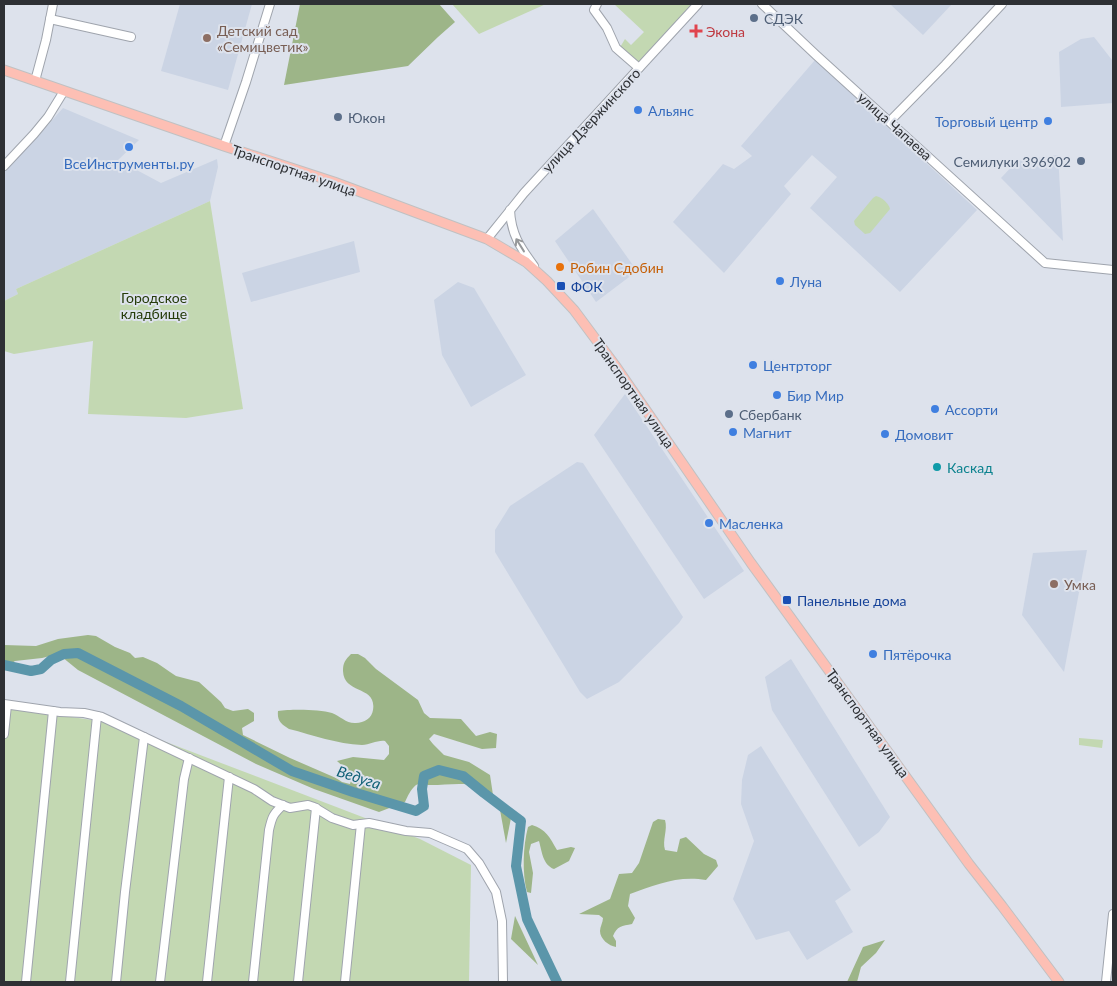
<svg xmlns="http://www.w3.org/2000/svg" width="1117" height="986" font-family="Lato,sans-serif">
	<style>
		.built { fill: #cbd4e4 }
		.green { fill: #c3d8b2 }
		.forest { fill: #9db588 }
		.lines { fill: none; stroke-linecap: round; stroke-linejoin: round }
		.river { stroke: #5b96aa; stroke-width: 10 }
		.minor-casing { stroke: #9fa4ad; stroke-width: 10 }
		.major-casing { stroke: #c0c1c2; stroke-width: 11 }
		.minor { stroke: #fff; stroke-width: 8 }
		.major { stroke: #fdbfb4; stroke-width: 9 }
		.oneway { stroke: #96989a }
		.service-dot { fill: #5c6f8a; stroke: #dde2ec; stroke-width: 2 }
		.health-dot { fill: #e0444e; stroke: #dde2ec; stroke-width: 2 }
		.education-dot { fill: #8d6e63; stroke: #dde2ec; stroke-width: 2 }
		.shop-dot { fill: #3f7fe0; stroke: #dde2ec; stroke-width: 2 }
		.food-dot { fill: #e8710a; stroke: #dde2ec; stroke-width: 2 }
		.transit-dot { fill: #1a4fb4; stroke: #dde2ec; stroke-width: 2 }
		.culture-dot { fill: #0f9aa8; stroke: #dde2ec; stroke-width: 2 }
		.labels { text-anchor: middle; dominant-baseline: central; stroke-width: 4; stroke-linejoin: round; paint-order: stroke }
		.service-label { font-size: 14px; fill: #4e5e75; stroke: #dde2ec; text-anchor: start }
		.education-label { font-size: 14px; fill: #785e54; stroke: #dde2ec; text-anchor: start }
		.health-label { font-size: 14px; fill: #be3a42; stroke: #dde2ec; text-anchor: start }
		.shop-label { font-size: 14px; fill: #366cbe; stroke: #dde2ec; text-anchor: start }
		.street-label { font-size: 14px; fill: #2e3034; stroke: #dde2ec }
		.food-label { font-size: 14px; fill: #c56008; stroke: #dde2ec; text-anchor: start }
		.transit-label { font-size: 14px; fill: #164399; stroke: #dde2ec; text-anchor: start }
		.park-label { font-size: 14px; fill: #263c0a; stroke: #dde2ec }
		.culture-label { font-size: 14px; fill: #0d838f; stroke: #dde2ec; text-anchor: start }
		.water-label { font-size: 15px; font-style: italic; fill: #0d5e74; stroke: #dde2ec }
	</style>
	<rect width="100%" height="100%" fill="#dde2ec"/>
	<g class="built">
		<path d="M180,4H252L228,90L161,71Z"/>
		<path d="M890,4H952L923,35Z"/>
		<path d="M1094,37L1112,60L1113,103L1061,107L1059,52L1081,39Z"/>
		<path d="M815,60L977,210L900,292L810,208L837,177L812,155L784,186L791,194L724,273L673,222L723,164L734,169L752,156L741,146Z"/>
		<path d="M63,108L139,140L118,160L161,183L217,159L218,167L210,201L16,289L18,294L4,301V171L33,142Z"/>
		<path d="M1058,155L1063,241L1001,178L1017,161Z"/>
		<path d="M593,209L637,271L596,302L555,241Z"/>
		<path d="M354,241L360,272L251,302L242,273Z"/>
		<path d="M458,282L474,288L526,375L471,407L442,355L434,300Z"/>
		<path d="M625,394L744,571L704,599L594,435Z"/>
		<path d="M577,462L583,463L683,617L679,623L619,682L587,699L580,692L495,552V530L510,506Z"/>
		<path d="M1087,550L1064,672L1022,615L1033,553Z"/>
		<path d="M791,659L890,817L879,832L859,847L772,710L765,677Z"/>
		<path d="M761,746L851,890L835,901L853,932L807,960L789,931L756,940L733,899L754,841L741,804L742,780L748,755Z"/>
	</g>
	<g class="green">
		<path d="M452,4H546L479,34Z"/>
		<path d="M614,4H694L640,62H635L619,49L625,39L631,45L644,32Z"/>
		<path d="M876,196C882,197 889,204 890,209L870,233L865,234L855,225L854,221L873,198Z"/>
		<path d="M210,201L243,409L186,418L88,414L93,341L14,354L4,351V301L18,294L16,289Z"/>
		<path d="M4,707L119,724L420,839L471,865L469,982H4Z"/>
		<path d="M1079,738L1103,740L1102,748L1079,745Z"/>
	</g>
	<g class="forest">
		<path d="M300,4H439L455,22L438,37L408,66L284,85Z"/>
		<path d="M88,635L96,636L115,647L130,653L135,658L143,657L157,663L170,672L176,676L199,682L221,702L225,708L233,711L248,709L254,713V721L242,728L243,735L290,758L336,778L342,782L350,784L352,777L348,771L337,761L353,757L384,760L389,754V746L385,741C377,740 370,745 362,745C337,744 313,735 289,729C281,724 277,721 278,711C290,709 319,709 332,713C340,716 347,724 356,723C364,723 372,718 373,710C377,685 344,695 343,671C343,663 345,660 351,654H358L365,658L376,669L418,700L424,713L430,718L461,719L476,736L490,732L497,734L496,748L482,749L434,734L429,739L433,744L444,755L469,762L490,775L493,795C476,779 452,785 431,785C426,785 421,782 416,785C410,790 408,796 405,802L379,812L314,789L256,764L78,670L62,657L54,655L42,658L15,661L4,668V645L36,646L58,639Z"/>
		<path d="M500,810L511,818L506,843Z"/>
		<path d="M658,819L665,820C668,830 662,840 665,850L677,852L680,839L686,837L704,854L716,860L718,866L706,880C678,875 655,885 630,894L628,906L635,918L632,924C622,926 617,926 613,936L616,941V947C609,946 600,939 600,931C600,927 603,922 603,918L599,915L579,914L610,899L619,874L632,873L639,863L653,822Z"/>
		<path d="M532,825C546,829 550,838 557,850L571,847L575,848L569,861L554,869C543,865 542,852 539,841L531,844L529,852L533,873L531,893L527,892C522,873 523,846 528,827Z"/>
		<path d="M515,916L538,965L511,939Z"/>
		<path d="M885,940L876,953L861,967L857,982H847L863,947Z"/>
	</g>
	<g class="lines">
		<path class="river" d="M4,665L31,671L41,669L51,660L64,654L78,653L181,706L292,771L353,792L416,811L424,806L422,789L424,776L439,770L463,776L484,793L521,821L516,866L527,919L557,982"/>
		<defs>
			<g id="minor">
				<path d="M597,4L594,10L607,28L616,48L639,68"/>
				<path d="M762,4L816,55L1045,263L1113,270"/>
				<path d="M50,19L131,37"/>
				<path d="M35,81L46,40L53,4"/>
				<path d="M890,121L945,65L1002,4"/>
				<path d="M224,146L246,82L270,4"/>
				<path d="M4,166L34,134L48,117L64,91"/>
				<path d="M510,210C511,234 520,247 534,266"/>
				<path d="M487,239L524,193L698,4"/>
				<path d="M4,704L60,712L84,713L102,717L254,789L272,801L290,808L308,805L314,807L332,818L353,825L369,823L406,831L430,833L467,849L479,863L496,892L502,921L503,982"/>
				<path d="M4,734L7,705"/>
				<path d="M26,982L53,711"/>
				<path d="M70,982L97,716"/>
				<path d="M116,982L125,892L144,737"/>
				<path d="M160,982L184,779L189,758"/>
				<path d="M207,982L229,777"/>
				<path d="M253,982L269,830C272,817 273,814 283,805"/>
				<path d="M298,982L316,808"/>
				<path d="M345,982L361,824"/>
				<path d="M1106,982L1113,914"/>
			</g>
			<path id="major" d="M4,70L224,146L334,182L487,239L526,262L547,281L574,310L617,368L751,563L969,864L1002,906L1059,982"/>
		</defs>
		<use href="#minor" class="minor-casing"/>
		<use href="#major" class="major-casing"/>
		<use href="#minor" class="minor"/>
		<use href="#major" class="major"/>
	</g>
	<defs><path id="oneway-shaft" d="M-6 0H5M1.5-3L5.5 0L1.5 3" fill="none" stroke-width="1.6" stroke-linecap="round" stroke-linejoin="round" transform="scale(1.25)"/></defs>
	<use class="oneway" href="#oneway-shaft" transform="translate(520 245) rotate(-122)"/>
	<g class="service-dot">
		<circle cx="754" cy="18" r="5"/>
		<circle cx="338" cy="117" r="5"/>
		<circle cx="1081" cy="161" r="5"/>
		<circle cx="729" cy="414" r="5"/>
	</g>
	<path class="health-dot" d="M693.5 23.5h5v5h5v5h-5v5h-5v-5h-5v-5h5z"/>
	<g class="education-dot">
		<circle cx="207" cy="38" r="5"/>
		<circle cx="1054" cy="584" r="5"/>
	</g>
	<g class="shop-dot">
		<circle cx="638" cy="110" r="5"/>
		<circle cx="1048" cy="121" r="5"/>
		<circle cx="129" cy="147" r="5"/>
		<circle cx="780" cy="281" r="5"/>
		<circle cx="753" cy="365" r="5"/>
		<circle cx="777" cy="395" r="5"/>
		<circle cx="935" cy="409" r="5"/>
		<circle cx="733" cy="432" r="5"/>
		<circle cx="885" cy="434" r="5"/>
		<circle cx="709" cy="523" r="5"/>
		<circle cx="873" cy="654" r="5"/>
	</g>
	<circle class="food-dot" cx="560" cy="267" r="5"/>
	<g class="transit-dot">
		<rect x="556" y="281" width="10" height="10" rx="2.5"/>
		<rect x="782" y="595" width="10" height="10" rx="2.5"/>
	</g>
	<circle class="culture-dot" cx="937" cy="467" r="5"/>
	<g class="labels">
		<g class="service-label">
			<text x="764" y="18">СДЭК</text>
			<text x="348" y="117">Юкон</text>
			<text x="1071" y="161" text-anchor="end">Семилуки 396902</text>
			<text x="739" y="414">Сбербанк</text>
		</g>
		<g class="education-label">
			<text x="217" y="30">Детский сад<tspan x="217" dy="16">«Семицветик»</tspan></text>
			<text x="1064" y="584">Умка</text>
		</g>
		<g class="health-label">
			<text x="706" y="31">Экона</text>
		</g>
		<g class="shop-label">
			<text x="648" y="110">Альянс</text>
			<text x="1038" y="121" text-anchor="end">Торговый центр</text>
			<text x="129" y="163" text-anchor="middle">ВсеИнструменты.ру</text>
			<text x="790" y="281">Луна</text>
			<text x="763" y="365">Центрторг</text>
			<text x="787" y="395">Бир Мир</text>
			<text x="945" y="409">Ассорти</text>
			<text x="743" y="432">Магнит</text>
			<text x="895" y="434">Домовит</text>
			<text x="719" y="523">Масленка</text>
			<text x="883" y="654">Пятёрочка</text>
		</g>
		<g class="street-label">
			<text transform="translate(591 120) rotate(-47)">улица Дзержинского</text>
			<text transform="translate(895 126) rotate(42)">улица Чапаева</text>
			<text transform="translate(294 170) rotate(19)">Транспортная улица</text>
			<text transform="translate(634 393) rotate(55)">Транспортная улица</text>
			<text transform="translate(868 723) rotate(54)">Транспортная улица</text>
		</g>
		<g class="food-label">
			<text x="570" y="267">Робин Сдобин</text>
		</g>
		<g class="transit-label">
			<text x="571" y="286">ФОК</text>
			<text x="797" y="600">Панельные дома</text>
		</g>
		<g class="park-label">
			<text x="154" y="297">Городское<tspan x="154" dy="16">кладбище</tspan></text>
		</g>
		<g class="culture-label">
			<text x="947" y="467">Каскад</text>
		</g>
		<g class="water-label">
			<text transform="translate(359 777) rotate(18)">Ведуга</text>
		</g>
	</g>
	<rect width="1117" height="986" fill="none" stroke="#2e3034" stroke-width="10"/>
</svg>
